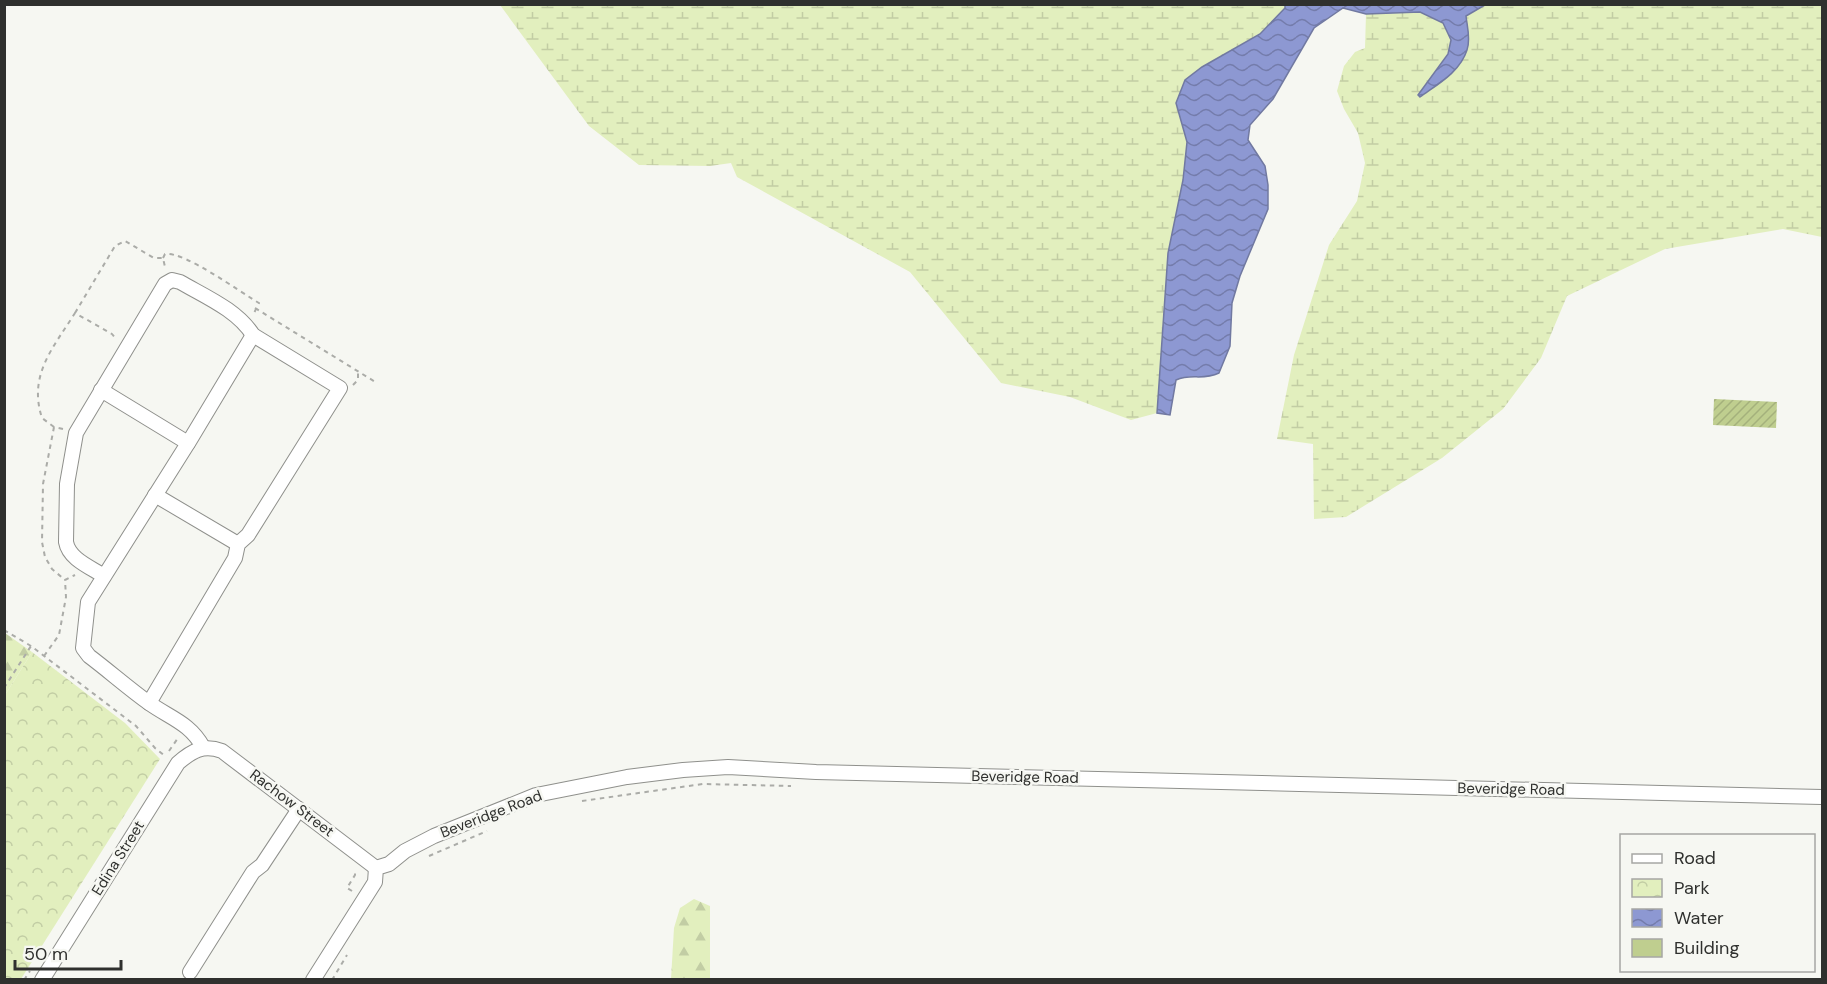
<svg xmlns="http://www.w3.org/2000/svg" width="1827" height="984" font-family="'DM Sans',sans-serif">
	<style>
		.forest { fill: url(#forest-firs) }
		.wetland { fill: url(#wetland-marsh) }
		.park { fill: url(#park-crowns) }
		.water { fill: url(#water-waves); stroke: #7179a1; stroke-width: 1.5 }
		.building { fill: url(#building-hatch) }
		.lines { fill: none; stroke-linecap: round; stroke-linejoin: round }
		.street-casing { stroke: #8f908c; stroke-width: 16 }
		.path { stroke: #abaca8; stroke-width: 2; stroke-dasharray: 4.5 4.5; stroke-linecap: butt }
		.street { stroke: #fff; stroke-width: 14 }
		.labels { text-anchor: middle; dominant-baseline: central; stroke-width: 5; stroke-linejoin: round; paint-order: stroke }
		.street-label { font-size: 15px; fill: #2f302e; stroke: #f6f7f2 }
	</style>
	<defs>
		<pattern id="forest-firs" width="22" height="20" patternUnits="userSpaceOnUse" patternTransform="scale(1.5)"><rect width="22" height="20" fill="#e2efbe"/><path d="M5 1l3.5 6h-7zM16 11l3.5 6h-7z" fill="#c2cda4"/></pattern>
		<pattern id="wetland-marsh" width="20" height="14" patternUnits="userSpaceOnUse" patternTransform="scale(1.5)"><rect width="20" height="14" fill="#e2efbe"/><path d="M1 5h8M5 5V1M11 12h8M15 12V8" fill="none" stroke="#c2cda4"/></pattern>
		<pattern id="park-crowns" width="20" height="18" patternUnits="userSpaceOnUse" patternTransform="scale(1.5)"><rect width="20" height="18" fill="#e2efbe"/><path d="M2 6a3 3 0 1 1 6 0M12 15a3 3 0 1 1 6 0" fill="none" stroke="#c2cda4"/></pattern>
		<pattern id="water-waves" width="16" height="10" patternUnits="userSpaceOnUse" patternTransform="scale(1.5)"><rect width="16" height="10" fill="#8d98d2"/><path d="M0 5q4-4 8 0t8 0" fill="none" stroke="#747cab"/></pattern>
		<pattern id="building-hatch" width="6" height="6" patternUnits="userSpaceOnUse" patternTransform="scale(1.5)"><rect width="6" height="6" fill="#bfce8f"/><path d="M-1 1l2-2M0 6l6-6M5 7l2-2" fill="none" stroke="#a4b17c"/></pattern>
	</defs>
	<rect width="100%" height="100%" fill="#f6f7f2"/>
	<g class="forest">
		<path d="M5,633L32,652L5,695Z"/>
		<path d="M694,899L710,906V979H671L674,928L680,908Z"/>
	</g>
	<g class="wetland">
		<path d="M500,5H1285V8L1260,34L1202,67L1185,80L1184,127L1187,142L1183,180L1168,253L1157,413L1131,420L1070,397L1001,383L910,272L737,177L731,163L710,166L639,165L589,126Z"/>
		<path d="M1485,5H1822V237L1783,229L1665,249L1567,296L1541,358L1503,409L1442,458L1346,517L1314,519L1313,444L1277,439L1294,355L1329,245L1357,201L1365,163L1358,133L1344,109L1337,91L1344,66L1355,52L1365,48L1366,14L1420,12L1443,23L1451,40L1448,53L1418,95L1469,38L1466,16Z"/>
	</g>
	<path class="park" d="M32,652L125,723L160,759L21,979H5V695Z"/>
	<path class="water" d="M1285,5H1485L1466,16C1467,26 1471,39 1467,50C1460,72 1438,84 1420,97L1418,95L1448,54L1451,40L1443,23L1420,12L1366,14L1343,8L1314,28L1273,99L1250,125L1248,140L1265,166L1268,185V209L1240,276L1232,303L1230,346L1219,373C1202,381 1192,373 1176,380L1170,415L1157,413L1168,253L1183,180L1187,142L1176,103L1185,80L1202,67L1260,34L1285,8Z"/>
	<path class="building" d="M1714,399L1777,402L1776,428L1713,425Z"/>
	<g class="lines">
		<defs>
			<g id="street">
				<path d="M101,390L188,443"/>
				<path d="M155,495L238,544"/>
				<path d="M104,576C90,567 69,559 66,542L67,484L76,433L165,284L172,280L180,282C206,297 237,310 253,335L340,388L248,535L238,544L235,558L149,703"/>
				<path d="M203,747C190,723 170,718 149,703C128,688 109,671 89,656L83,648L88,602L190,440L253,335"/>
				<path d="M190,972L253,872L262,865L299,809"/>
				<path d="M42,980L178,763C192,751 203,744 222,751L376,868"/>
				<path d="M313,980L375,882L376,868L389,864L405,851L434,836L536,795L627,777L683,770L728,767L816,772L1822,797"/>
			</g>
		</defs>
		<use href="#street" class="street-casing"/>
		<g class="path">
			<path d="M163,258L165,254C184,251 240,292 259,303L254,313"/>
			<path d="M255,308L377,383"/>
			<path d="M75,313L115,246L125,241L154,258H163L165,267"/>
			<path d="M353,385L358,380V372"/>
			<path d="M54,427L42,418C28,375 53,348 75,313L112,334L116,339"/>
			<path d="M63,429L54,427L43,484L42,542L45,557L52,569L65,580"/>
			<path d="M4,630L31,646L136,726L155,748L165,756"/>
			<path d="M44,656L59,635L66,597L65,580L75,575"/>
			<path d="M4,688L31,646"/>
			<path d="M169,751L178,738"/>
			<path d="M582,801L703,784L791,786"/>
			<path d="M429,856L487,831"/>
			<path d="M352,891L347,888L355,875V871"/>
			<path d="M24,980L30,971"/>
			<path d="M332,980L347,955"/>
		</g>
		<use href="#street" class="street"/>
	</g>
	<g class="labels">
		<g class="street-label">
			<text transform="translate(1025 777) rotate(1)">Beveridge Road</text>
			<text transform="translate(1511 789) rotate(1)">Beveridge Road</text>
			<text transform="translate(292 803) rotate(37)">Rachow Street</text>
			<text transform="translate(491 814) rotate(-21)">Beveridge Road</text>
			<text transform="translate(118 858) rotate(-58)">Edina Street</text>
		</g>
	</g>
	<rect width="1827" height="984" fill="none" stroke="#2f302e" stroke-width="12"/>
	<rect x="1620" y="834" width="195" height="138" fill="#f6f7f2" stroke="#a6a7a4" stroke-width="1.5"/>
	<rect x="1632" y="854" width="30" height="9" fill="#ffffff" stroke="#a6a7a4" stroke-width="1.5"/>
	<text x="1674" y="864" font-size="18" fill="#2f302e">Road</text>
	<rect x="1632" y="879" width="30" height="18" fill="url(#park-crowns)" stroke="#a6a7a4" stroke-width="1.5"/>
	<text x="1674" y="894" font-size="18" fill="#2f302e">Park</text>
	<rect x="1632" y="909" width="30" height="18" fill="url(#water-waves)" stroke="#a6a7a4" stroke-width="1.5"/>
	<text x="1674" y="924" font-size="18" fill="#2f302e">Water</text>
	<rect x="1632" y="939" width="30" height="18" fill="#bfce8f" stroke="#a6a7a4" stroke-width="1.5"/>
	<text x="1674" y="954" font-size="18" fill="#2f302e">Building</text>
	<path d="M15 960v9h106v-9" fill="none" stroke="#2f302e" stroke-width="3"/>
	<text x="24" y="960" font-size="18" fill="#2f302e" stroke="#f6f7f2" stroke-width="4.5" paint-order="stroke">50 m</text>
</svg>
